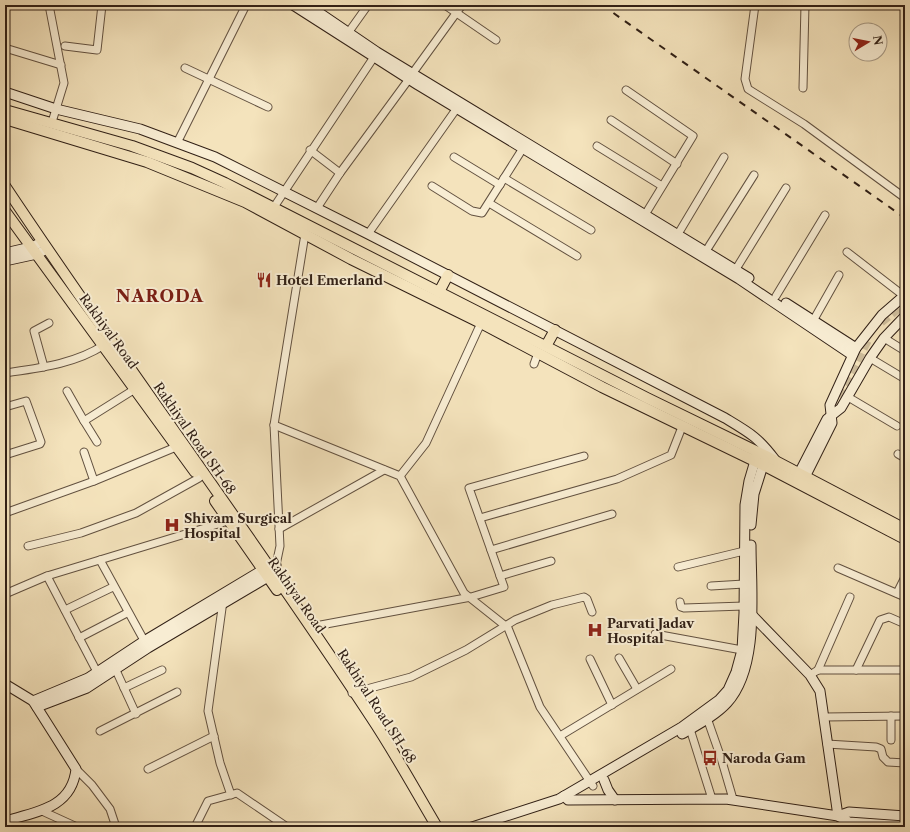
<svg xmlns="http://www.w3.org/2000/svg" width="910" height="832" font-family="'Libre Caslon Text',serif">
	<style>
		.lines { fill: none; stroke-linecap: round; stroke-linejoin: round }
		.secondary-tunnel { stroke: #cdbc9b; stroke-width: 9; stroke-dasharray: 9 4.5; stroke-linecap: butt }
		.street-casing { stroke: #625140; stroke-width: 9 }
		.secondary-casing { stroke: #312016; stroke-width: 11 }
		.primary-casing { stroke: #312016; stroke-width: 12 }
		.street { stroke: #f8edd3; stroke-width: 7 }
		.secondary { stroke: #f8edd3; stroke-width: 9 }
		.primary { stroke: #f4e3bc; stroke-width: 10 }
		.rail { stroke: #312016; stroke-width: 2; stroke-dasharray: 7 7; stroke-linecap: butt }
		.labels { text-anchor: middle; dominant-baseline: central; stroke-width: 4; stroke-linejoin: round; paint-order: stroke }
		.poi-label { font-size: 13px; font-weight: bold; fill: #312016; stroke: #f8edd3; text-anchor: start }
		.street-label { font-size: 13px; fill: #312016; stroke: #f8edd3 }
		.district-label { font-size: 17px; font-weight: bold; letter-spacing: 1px; fill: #7a1f14; stroke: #f8edd3 }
	</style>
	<rect width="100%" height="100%" fill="#f4e3bc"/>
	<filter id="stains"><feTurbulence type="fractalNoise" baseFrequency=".005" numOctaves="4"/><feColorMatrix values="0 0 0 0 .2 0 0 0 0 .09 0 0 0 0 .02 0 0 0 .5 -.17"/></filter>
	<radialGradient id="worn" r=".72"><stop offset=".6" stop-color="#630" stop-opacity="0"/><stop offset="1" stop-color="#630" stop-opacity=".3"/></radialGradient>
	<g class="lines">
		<g class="secondary-tunnel">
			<path d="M881,322L905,303"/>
			<path d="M839,397L869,337"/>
		</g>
		<defs>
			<g id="street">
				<path d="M49,5L64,83L52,122"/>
				<path d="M445,5L496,40"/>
				<path d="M755,5L745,79L748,89L804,124L905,198"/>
				<path d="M348,33L368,5"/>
				<path d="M65,46L97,50L102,5"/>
				<path d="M5,48L61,65"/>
				<path d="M185,68L268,107"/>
				<path d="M412,74L462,5"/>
				<path d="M803,88L805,5"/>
				<path d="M626,90L693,136L643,218"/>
				<path d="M611,120L677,164"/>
				<path d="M177,143L246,5"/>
				<path d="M597,146L662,186"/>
				<path d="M310,150L340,173L409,79"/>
				<path d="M454,157L500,185"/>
				<path d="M504,178L591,230"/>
				<path d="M432,186L472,211L482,213L525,145"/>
				<path d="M489,203L577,256"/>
				<path d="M274,207L376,54"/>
				<path d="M317,208L340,173"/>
				<path d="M368,234L457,108"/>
				<path d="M678,234L724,157"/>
				<path d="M706,251L754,175"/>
				<path d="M847,252L904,296"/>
				<path d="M736,269L786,188"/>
				<path d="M776,296L825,215"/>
				<path d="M813,321L839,275"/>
				<path d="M884,338L905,351"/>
				<path d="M870,358L905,379"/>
				<path d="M534,364L538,353"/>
				<path d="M44,367L34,331L49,323"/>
				<path d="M5,373C39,368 75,364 104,345"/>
				<path d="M67,391L84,421"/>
				<path d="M848,397L897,426"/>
				<path d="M5,407L26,401L41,442L40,444L5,455"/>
				<path d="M274,425L400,476L464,593L508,628L540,707L593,786"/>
				<path d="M97,442L84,421L135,389"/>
				<path d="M84,452L94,481"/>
				<path d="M898,454L905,458"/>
				<path d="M400,476L426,443L481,323"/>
				<path d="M5,513L94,481L176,447"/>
				<path d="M480,518L617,479L671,455L682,427"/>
				<path d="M279,529L384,470"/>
				<path d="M28,546L81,533L136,513L199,478"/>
				<path d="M491,550L612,514"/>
				<path d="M100,560L146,644"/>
				<path d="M276,565L280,546L274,425L305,234"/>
				<path d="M678,567L744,551"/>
				<path d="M838,568L905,597"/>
				<path d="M47,576L97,672"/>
				<path d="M500,576L551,561"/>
				<path d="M711,586L744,584"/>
				<path d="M897,593L905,577"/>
				<path d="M5,594L47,576L228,521"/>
				<path d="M223,601L208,711L220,763L231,795"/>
				<path d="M680,602L681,607L684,608L744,606"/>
				<path d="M65,610L113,587"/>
				<path d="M310,627L471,597L504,587L469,488L584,456"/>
				<path d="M655,634L742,650"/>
				<path d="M79,638L127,613"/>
				<path d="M619,658L637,689"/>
				<path d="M590,659L612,705"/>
				<path d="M114,666L136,714"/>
				<path d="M818,670L850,597"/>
				<path d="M856,670L880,620L889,617L905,624"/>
				<path d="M810,675L818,670H905"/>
				<path d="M124,688L162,670"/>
				<path d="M352,693L411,677L466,650L515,620L552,605L584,597L587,599L592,612"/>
				<path d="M825,717L905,716"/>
				<path d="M707,718L721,758L733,799"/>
				<path d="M690,729L712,799"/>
				<path d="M100,731L177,692"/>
				<path d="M560,736L671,669"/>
				<path d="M891,740V716"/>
				<path d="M827,744L876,747L881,749L883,757L888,762L905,763"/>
				<path d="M76,769L92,785L110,809L116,827"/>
				<path d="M148,769L214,736"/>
				<path d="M42,811L77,827"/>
				<path d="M195,827L208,801L237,793L287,827"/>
			</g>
			<g id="secondary">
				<path d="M293,5L418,85L739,279L852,355"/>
				<path d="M308,5L377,52L749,278"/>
				<path d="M5,92L56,109L140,129L215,157L368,234L725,418C750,433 758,437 776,461"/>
				<path d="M5,253L31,247L42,242"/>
				<path d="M5,261L37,254L47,249"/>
				<path d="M786,303L856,348"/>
				<path d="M796,479L827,419L841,408L870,358L884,338L905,316"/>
				<path d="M802,483L832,423L830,405L856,348L882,315L905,295"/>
				<path d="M751,525L754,494L765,459"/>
				<path d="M747,614H751L810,675L820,691L838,816"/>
				<path d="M5,684L33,701L76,769C72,808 36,812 5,821"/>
				<path d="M33,701L88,678L144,641L269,566L276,565L273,573L268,577L148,648L87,688L37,707"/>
				<path d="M682,734C697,725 715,716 727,703C760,667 751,591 751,545"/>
				<path d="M604,780L608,790L615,800"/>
				<path d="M564,796L568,800L726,799L838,816L849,822L905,826"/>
				<path d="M838,816L849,812L905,816"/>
				<path d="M472,827L559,799L682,727L719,700L728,690L736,672L742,650L744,613L745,505L749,481L757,454"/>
			</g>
			<g id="primary">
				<path d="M5,110L132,146L192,168L225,183L647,398L766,456L905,529"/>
				<path d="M5,119L147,162L245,202L351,259L481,323L602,387L763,465L905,539"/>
				<path d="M5,186C124,365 253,537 371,717C395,753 415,790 437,827"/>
				<path d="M5,211L195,472"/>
				<path d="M439,292L448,275"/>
				<path d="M546,346L555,330"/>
				<path d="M215,501L277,590"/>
			</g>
		</defs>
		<use href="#street" class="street-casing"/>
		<use href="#secondary" class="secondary-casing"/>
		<use href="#primary" class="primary-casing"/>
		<use href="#street" class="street"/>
		<use href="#secondary" class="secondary"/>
		<use href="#primary" class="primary"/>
		<path class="rail" d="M602,5L905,218"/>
	</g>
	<defs>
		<symbol id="restaurant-bare" viewBox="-9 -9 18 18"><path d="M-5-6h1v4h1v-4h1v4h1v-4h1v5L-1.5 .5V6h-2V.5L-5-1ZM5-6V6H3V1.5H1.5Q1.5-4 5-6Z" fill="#8f2418" stroke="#f8edd3" stroke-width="2.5" paint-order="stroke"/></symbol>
		<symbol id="hospital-bare" viewBox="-9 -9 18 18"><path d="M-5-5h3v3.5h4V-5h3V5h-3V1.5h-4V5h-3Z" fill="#8f2418" stroke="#f8edd3" stroke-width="2.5" paint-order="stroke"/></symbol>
		<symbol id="bus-bare" viewBox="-9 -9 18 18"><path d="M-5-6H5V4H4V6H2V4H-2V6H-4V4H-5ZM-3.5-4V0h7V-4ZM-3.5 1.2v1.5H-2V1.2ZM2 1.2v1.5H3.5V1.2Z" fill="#8f2418" stroke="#f8edd3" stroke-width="2.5" paint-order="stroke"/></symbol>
	</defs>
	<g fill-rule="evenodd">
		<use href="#restaurant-bare" x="253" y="269" width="22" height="22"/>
		<use href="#hospital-bare" x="161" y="514" width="22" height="22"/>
		<use href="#hospital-bare" x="584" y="619" width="22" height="22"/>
		<use href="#bus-bare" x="699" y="747" width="22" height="22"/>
	</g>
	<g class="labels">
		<g class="poi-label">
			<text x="276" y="280">Hotel Emerland</text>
			<text x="184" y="518">Shivam Surgical<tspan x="184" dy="15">Hospital</tspan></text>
			<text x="607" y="623">Parvati Jadav<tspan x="607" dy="15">Hospital</tspan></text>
			<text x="722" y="758">Naroda Gam</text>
		</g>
		<g class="street-label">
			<text transform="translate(109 331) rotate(54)">Rakhiyal Road</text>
			<text transform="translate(195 438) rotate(55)">Rakhiyal Road SH-68</text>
			<text transform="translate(297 595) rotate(55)">Rakhiyal Road</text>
			<text transform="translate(377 706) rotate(57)">Rakhiyal Road SH-68</text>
		</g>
		<g class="district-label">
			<text x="160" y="296">NARODA</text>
		</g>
	</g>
	<rect width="910" height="832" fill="none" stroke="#f4e3bc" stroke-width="20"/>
	<rect x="6" y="6" width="898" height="820" fill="none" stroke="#312016" stroke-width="2"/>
	<rect x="10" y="10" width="890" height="812" fill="none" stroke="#312016"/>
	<g transform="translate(868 42) rotate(80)"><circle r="19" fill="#f8edd3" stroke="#a89b87"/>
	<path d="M0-3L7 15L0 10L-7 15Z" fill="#8f2418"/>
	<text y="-6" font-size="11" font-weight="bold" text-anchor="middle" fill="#312016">N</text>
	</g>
	<rect width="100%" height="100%" filter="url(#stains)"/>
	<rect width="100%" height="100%" fill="url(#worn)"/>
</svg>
